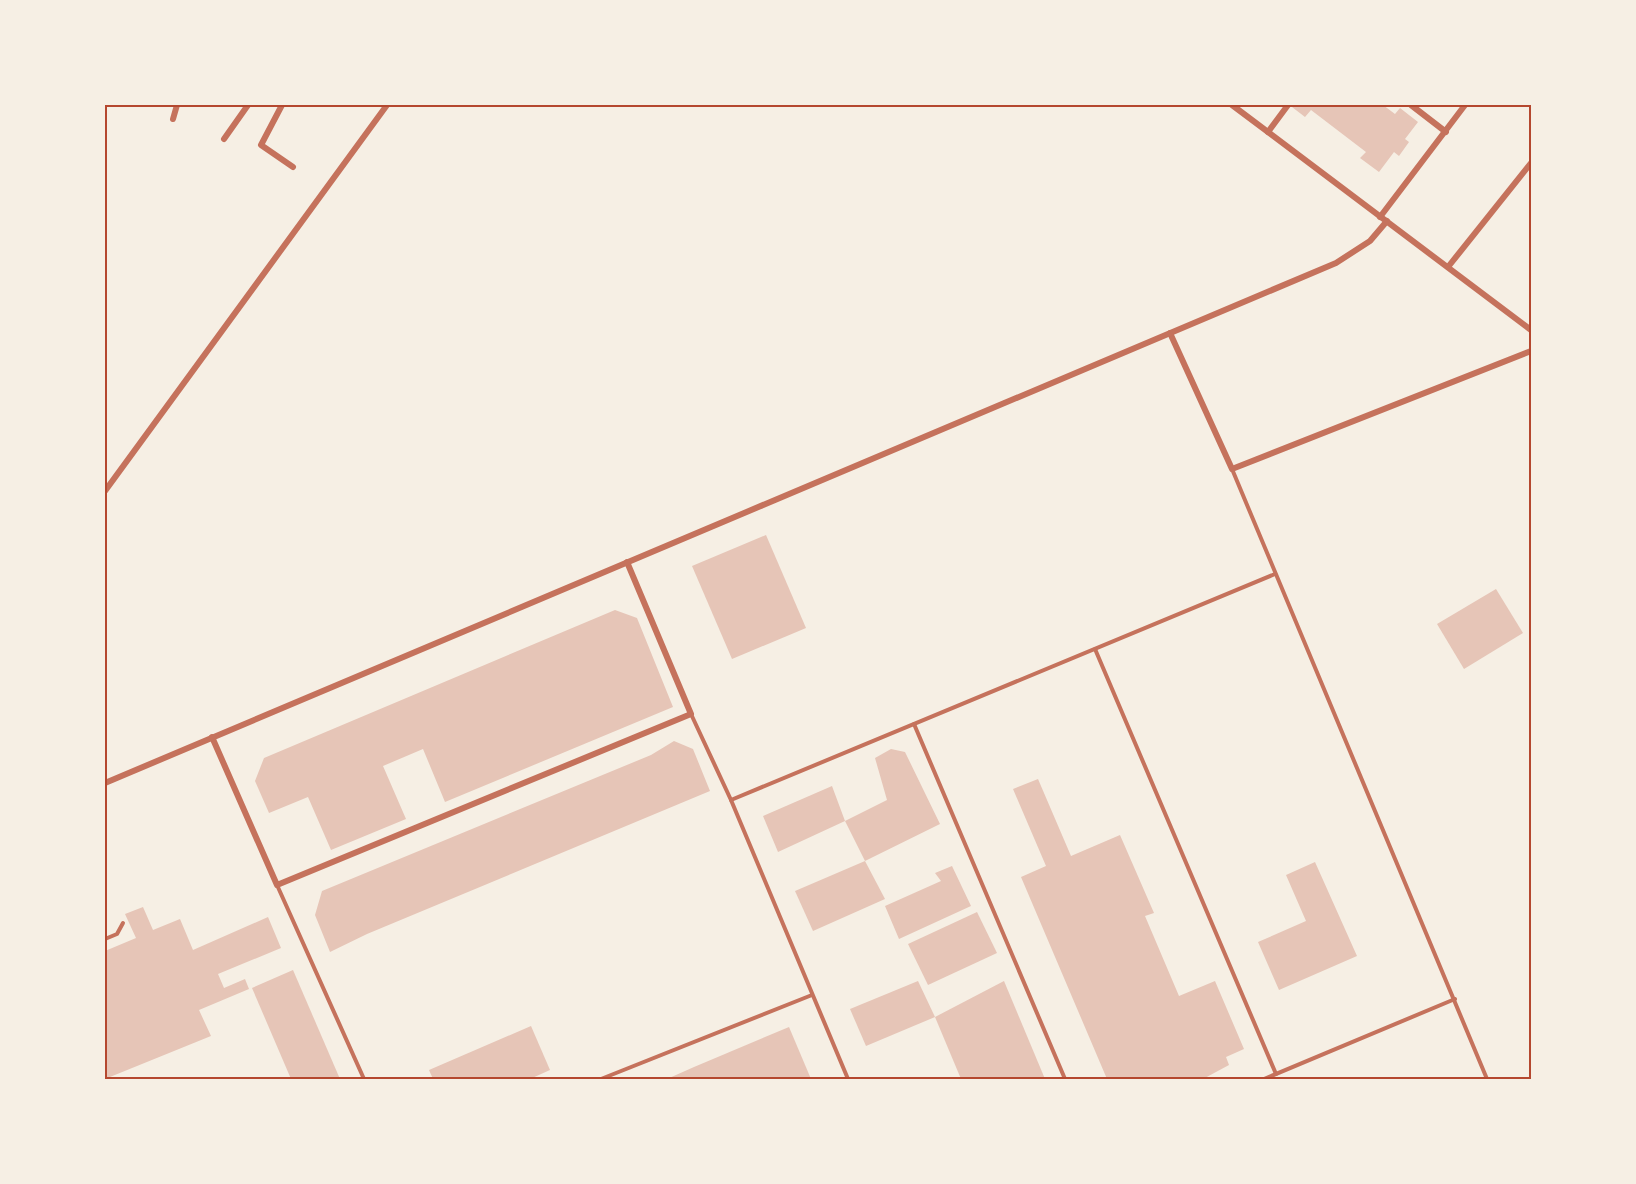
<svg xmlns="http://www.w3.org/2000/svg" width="1636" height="1184" font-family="'Asap Condensed',sans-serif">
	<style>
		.building { fill: #e6c5b7 }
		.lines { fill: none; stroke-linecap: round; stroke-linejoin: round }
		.service { stroke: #c5725c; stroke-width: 4 }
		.minor { stroke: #c5725c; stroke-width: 6 }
		.neatline { fill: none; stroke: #b5482f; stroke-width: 2 }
	</style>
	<rect width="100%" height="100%" fill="#f6efe4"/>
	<g class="building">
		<path d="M1294,105H1383L1395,114L1400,108L1418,122L1405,139L1409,142L1399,156L1394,152L1379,172L1360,158L1366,152L1311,110L1305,117L1292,107Z"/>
		<path d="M766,535L806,628L732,659L692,566Z"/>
		<path d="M1496,589L1523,633L1464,669L1437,624Z"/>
		<path d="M615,610L637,618L673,707L445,802L423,749L383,766L406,819L331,850L308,797L269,813L255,781L264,758Z"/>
		<path d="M674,741L693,749L710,791L367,934L330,952L315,915L322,891L651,755Z"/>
		<path d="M891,749L905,752L940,824L865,861L845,821L778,852L763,816L832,786L845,821L887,800L875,758Z"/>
		<path d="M1038,779L1071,856L1120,835L1154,913L1145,916L1179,996L1215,981L1244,1049L1226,1057L1229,1065L1203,1079H1107L1021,877L1046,866L1013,789Z"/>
		<path d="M865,861L885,899L813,931L795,891Z"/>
		<path d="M1315,862L1357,956L1279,990L1258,942L1306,921L1286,875Z"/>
		<path d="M952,866L971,906L899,939L885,906L941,881L935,873Z"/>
		<path d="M143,907L153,930L180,919L193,950L268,917L281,948L218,974L224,988L245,979L249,989L199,1010L211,1036L105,1079V951L136,938L125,914Z"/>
		<path d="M977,912L997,953L928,985L908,944Z"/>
		<path d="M293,970L340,1079H291L252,988Z"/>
		<path d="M918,981L935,1017L866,1046L850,1009Z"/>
		<path d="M1004,981L1045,1079H961L935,1017Z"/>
		<path d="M531,1026L550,1070L530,1079H433L429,1070Z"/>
		<path d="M789,1027L811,1079H667L694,1067Z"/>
	</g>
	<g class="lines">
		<g class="service">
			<path d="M1232,469L1487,1079"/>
			<path d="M1095,649L1276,1074"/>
			<path d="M691,714L731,800L848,1079"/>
			<path d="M914,724L1065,1079"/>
			<path d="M731,800L1275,574"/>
			<path d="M277,885L364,1079"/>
			<path d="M105,939L117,934L123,923"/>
			<path d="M601,1079L812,995"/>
			<path d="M1264,1079L1455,999"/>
		</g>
		<g class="minor">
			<path d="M282,105L261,145L293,167"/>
			<path d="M1232,105L1531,330"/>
			<path d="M1411,105L1446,132"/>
			<path d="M173,119L177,105"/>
			<path d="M1268,132L1288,105"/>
			<path d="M224,139L248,105"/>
			<path d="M1380,217L1465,105"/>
			<path d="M1448,267L1531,163"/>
			<path d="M1170,333L1232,469L1531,351"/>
			<path d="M105,491L387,105"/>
			<path d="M212,737L277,885L691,714L627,562"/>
			<path d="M105,783L1336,263L1370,241L1387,221"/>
		</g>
	</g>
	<rect width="1636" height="1184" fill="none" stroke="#f6efe4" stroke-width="213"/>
	<rect x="106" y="106" width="1424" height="972" class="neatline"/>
</svg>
